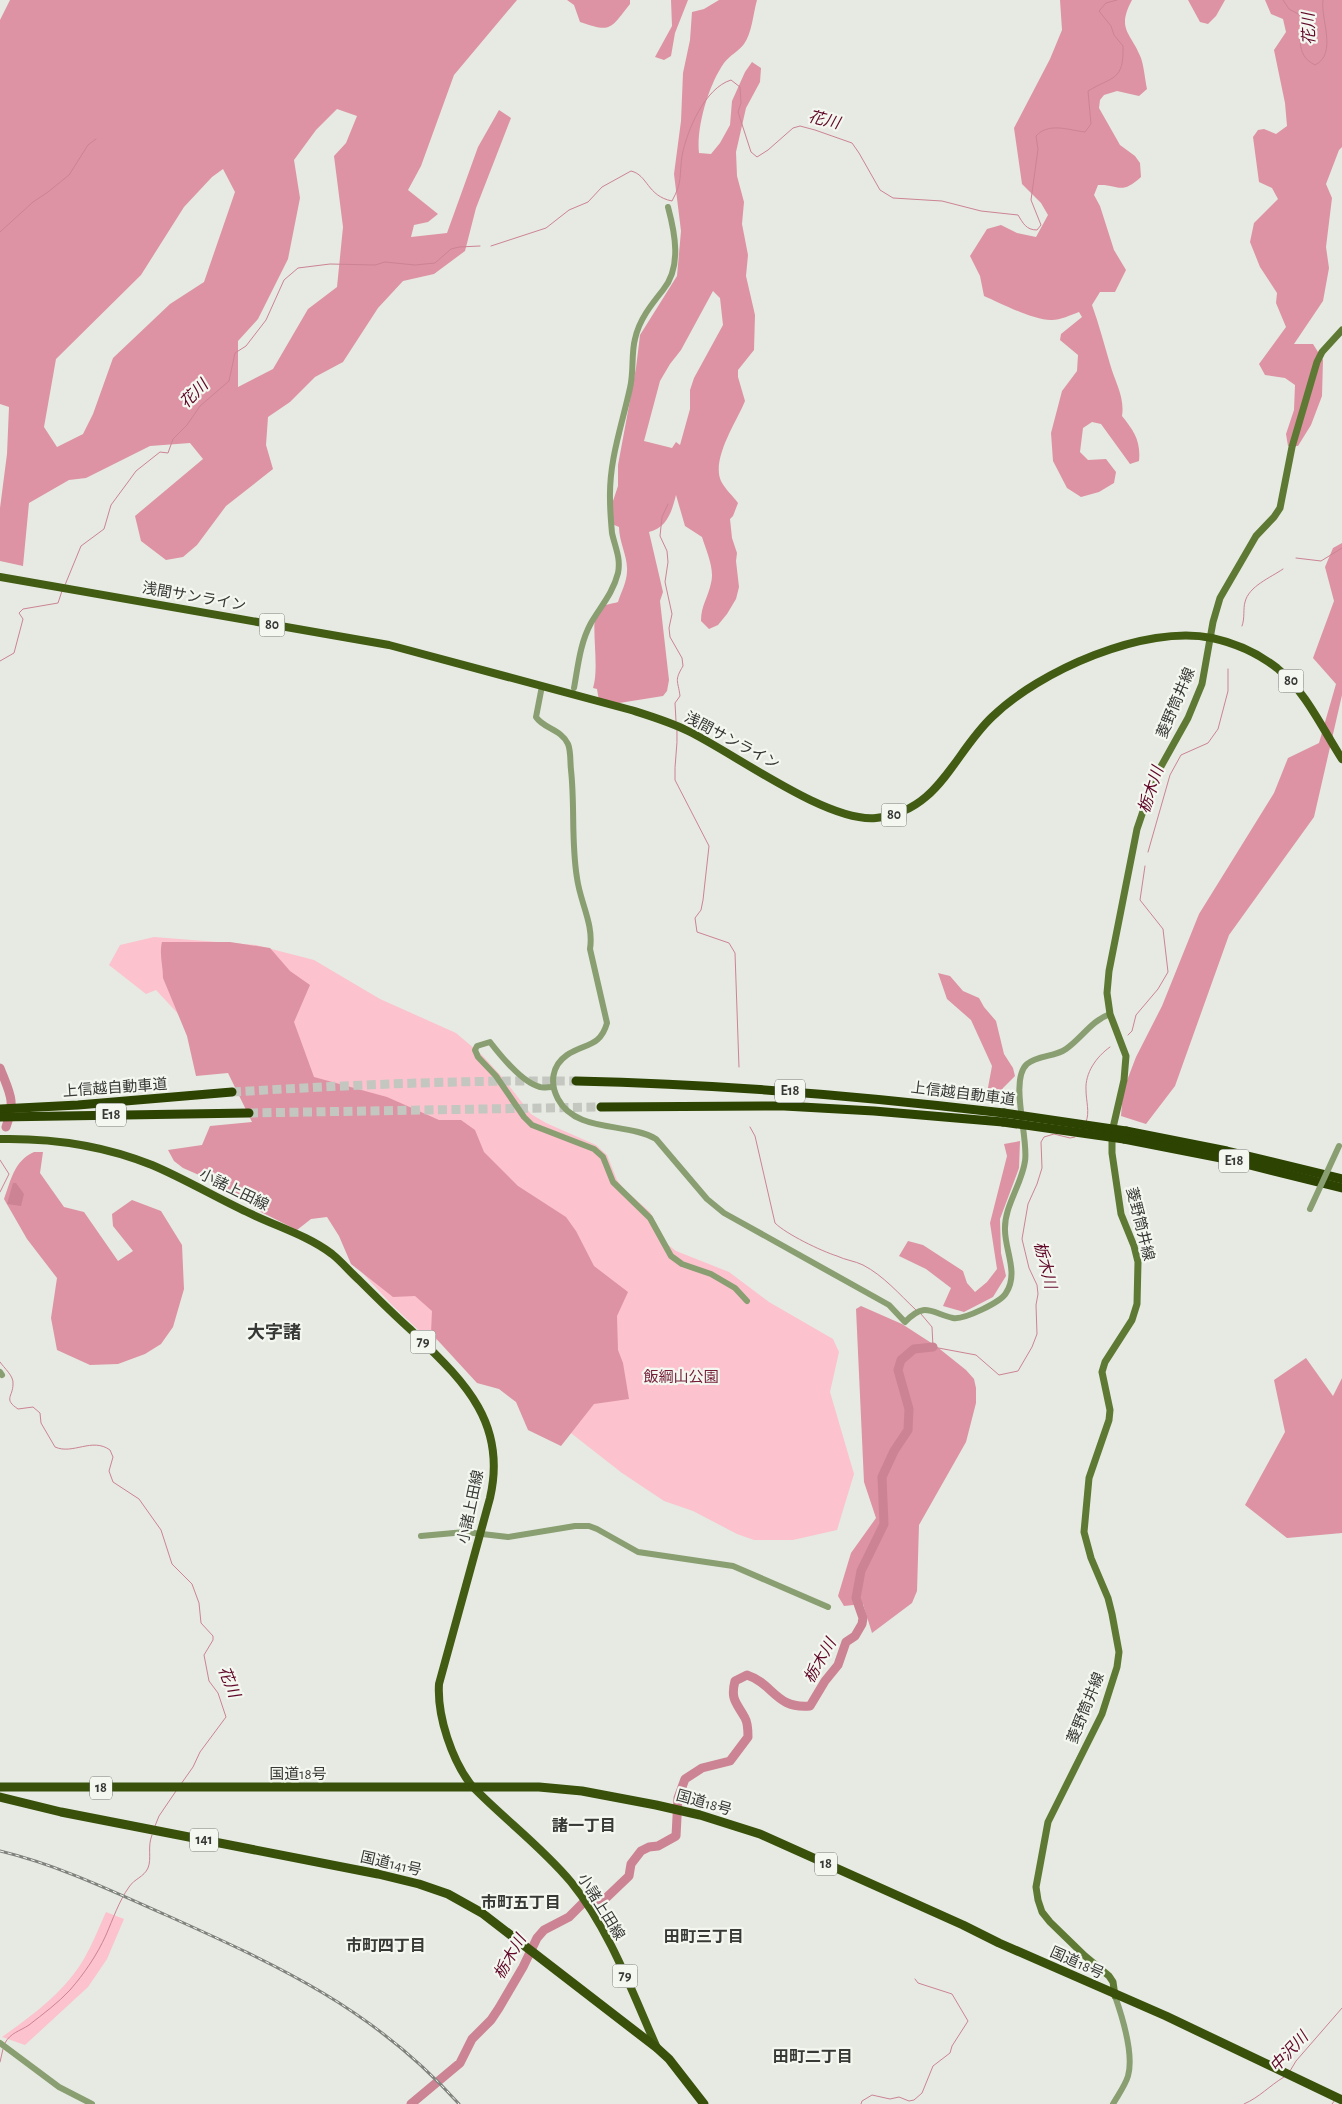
<svg xmlns="http://www.w3.org/2000/svg" width="1342" height="2104" font-family="'Alegreya Sans','Noto Sans JP',sans-serif">
	<style>
		.green { fill: #fcc2ce }
		.forest { fill: #dd93a3; fill-rule: evenodd }
		.water { fill: #cc8393 }
		.lines { fill: none; stroke-linecap: round; stroke-linejoin: round }
		.stream { stroke: #cc8393; stroke-width: 1 }
		.river { stroke: #cc8393; stroke-width: 9 }
		.motorway-tunnel { stroke: #c3c7c0; stroke-width: 9; stroke-dasharray: 9 4.5; stroke-linecap: butt }
		.tertiary { stroke: #899e71; stroke-width: 6 }
		.secondary { stroke: #5d7933; stroke-width: 7 }
		.primary { stroke: #425c13; stroke-width: 8 }
		.trunk { stroke: #38500a; stroke-width: 9 }
		.motorway { stroke: #2d4301; stroke-width: 9 }
		.rail-casing { stroke: #7f827d; stroke-width: 3 }
		.rail { stroke: #f4f7ef; stroke-width: 1; stroke-dasharray: 4; stroke-linecap: butt }
		.tertiary-bridge { stroke: #899e71; stroke-width: 6 }
		.motorway-bridge { stroke: #2d4301; stroke-width: 9 }
		.labels { text-anchor: middle; dominant-baseline: central; stroke-width: 4.5; stroke-linejoin: round; paint-order: stroke }
		.shield { fill: #f4f7ef; stroke: #70726e; stroke-width: 1 }
		.shield-label { font-size: 14px; font-weight: bold; fill: #373936 }
		.street-label { font-size: 15px; fill: #373936; stroke: #f4f7ef }
		.park-label { font-size: 15px; fill: #731d39; stroke: #f4f7ef }
		.water-label { font-size: 16px; font-style: italic; fill: #60072a; stroke: #f4f7ef }
		.neighbourhood-label { font-size: 16px; font-weight: bold; fill: #373936; stroke: #f4f7ef }
		.quarter-label { font-size: 18px; font-weight: bold; fill: #373936; stroke: #f4f7ef }
	</style>
	<rect width="100%" height="100%" fill="#e6eae2"/>
	<g class="green">
		<path d="M154,937L256,945L314,960L380,999L456,1033L482,1055L503,1078L531,1114L546,1123L596,1145L607,1155L617,1180L624,1189L650,1212L667,1244L676,1251L729,1272L769,1302L833,1339L839,1352L830,1392L854,1474L837,1530L793,1540H754L737,1534L693,1511L664,1501L622,1473L567,1430L465,1313L433,1344L392,1305L355,1265L288,1132L156,990L146,994L109,965L120,945Z"/>
		<path d="M106,1912L124,1919L107,1959L88,1987L25,2045L2,2037C33,2015 66,1991 85,1957C93,1943 99,1927 106,1912Z"/>
	</g>
	<g class="forest">
		<path d="M10,0H517L454,75L421,166L408,190L438,214L428,222L414,225L411,237L447,233L478,147L499,110L511,118L476,208L465,251L434,274L403,281L378,308L343,362L315,377L290,402L268,417L266,445L273,469L226,506L197,545L183,557L166,560L141,541L135,516L203,459L190,443L150,446L86,478L69,480L29,503L23,566L0,561V508L7,454L9,407L0,404V20ZM337,109L357,116L346,143L334,156L343,227L337,287L308,309L273,369L238,387V341L258,319L288,259L300,198L294,160L316,130ZM223,169L235,192L204,282L170,304L113,358L93,414L83,434L57,447L44,427L56,359L141,275L184,207L212,177Z"/>
		<path d="M567,0H630V4C610,29 612,33 580,22L574,5Z"/>
		<path d="M671,0H688L675,33L671,56L664,60L655,57L672,26Z"/>
		<path d="M719,0H757C753,14 752,33 744,44C739,51 730,55 724,63C709,84 696,127 699,153L711,154L720,143L730,125L732,101L745,72L752,62L761,68L760,82L746,108L736,152L737,176L744,202L742,224L748,255L746,276L755,315L754,350L738,370V377L745,401C737,421 711,459 721,481C725,489 733,496 738,503L733,516L730,519L732,538L737,553L736,561L739,587L736,599L727,614L718,625L709,629L701,621C701,605 708,598 711,583C715,569 706,550 702,537L685,526L676,495C672,511 667,528 649,532L663,592L660,601L669,680L667,691L663,696L613,704L599,701L597,689L593,688C600,666 590,625 597,611C601,604 612,604 618,602C621,592 627,582 627,571C628,557 619,542 619,527L612,524L610,510L618,486V465L636,368L640,335L677,276L681,231L674,174L681,121L683,73L690,40L692,12L704,9ZM713,291L720,298L723,325L694,378L690,390V409L680,445L676,442L672,448L644,441L660,381L670,364L681,350Z"/>
		<path d="M1060,0H1132C1116,30 1131,32 1141,58C1144,67 1145,79 1147,89L1139,96L1117,91L1104,95L1100,100L1099,108L1120,145L1135,156L1140,163L1141,177C1120,196 1120,184 1098,185L1094,195L1100,206L1114,250L1126,270L1115,292H1100L1092,305C1099,324 1104,344 1110,364C1115,382 1125,397 1122,416C1134,431 1141,441 1139,461L1130,464L1101,424L1092,422L1083,428L1080,452L1088,460L1106,459L1116,472L1114,483L1099,492L1081,497L1067,488L1053,461L1051,433L1062,391L1077,371L1078,355L1060,340L1061,334L1082,317L1079,312C1071,315 1060,320 1052,320C1035,321 1000,303 984,296L980,276L970,256L987,229L1001,225L1017,233L1036,237L1048,215L1041,203L1022,184L1014,128L1050,59L1062,30Z"/>
		<path d="M1188,0H1225L1216,16L1208,24L1200,22Z"/>
		<path d="M1265,0H1342V147L1339,150L1326,184L1332,198L1326,247L1329,268L1323,301L1294,344H1313L1323,360L1322,396L1311,425L1298,446H1288L1286,434L1294,410L1295,385L1285,378L1265,375L1259,364L1286,327L1276,303L1277,293L1260,267L1250,242L1254,223L1278,199L1272,188L1259,182L1253,137L1258,130L1264,129L1276,134L1287,126L1285,103L1274,50L1286,32L1283,19L1271,14Z"/>
		<path d="M1342,543V695L1314,817L1229,935L1175,1086L1146,1124L1121,1116L1123,1091L1136,1057L1162,1006L1199,914L1274,793L1288,758L1319,743L1336,684L1313,658L1334,601L1325,567L1333,548Z"/>
		<path d="M162,942H230L270,948L290,971L310,985L294,1022L314,1077L387,1097L439,1120H461L475,1130L484,1152L518,1186L566,1217L576,1231L594,1266L628,1292L617,1316L618,1350L623,1363L629,1399L594,1404L561,1446L528,1430L516,1402L499,1389L477,1383L431,1333L432,1311L415,1296L393,1297L351,1264L339,1236L327,1217L311,1219L297,1230L261,1212L208,1179L183,1168L174,1161L168,1150L202,1145L210,1126L252,1122L228,1073L196,1076L187,1036L163,978C163,965 159,955 162,942Z"/>
		<path d="M938,973L950,976L963,991L979,998L984,1007L996,1021L1004,1054L1013,1068L1015,1076L1003,1088L999,1103L987,1093L992,1066L971,1020L947,999Z"/>
		<path d="M1020,1141L1019,1168L1000,1219L1001,1253L1006,1276L993,1297L964,1312L943,1306L951,1288L926,1269L899,1256L908,1241L923,1245L963,1271L967,1283L975,1292L987,1282L997,1269L990,1223L1007,1156L1004,1144Z"/>
		<path d="M34,1152H43L40,1173L64,1207L84,1212L118,1261L133,1251L113,1226L112,1214L132,1200L161,1211L182,1245L184,1289L173,1327L161,1344L145,1354L118,1364L90,1365L57,1350L51,1318L57,1278L27,1239L4,1199C11,1180 14,1161 34,1152Z"/>
		<path d="M861,1306L902,1324L936,1346L966,1370L974,1379L976,1388V1403L966,1442L919,1525L917,1591L912,1603L872,1633L863,1604L844,1606L838,1596L851,1553L876,1518L864,1482L856,1309Z"/>
		<path d="M1306,1358L1333,1396L1342,1378V1533L1287,1538L1245,1505L1285,1432L1274,1380Z"/>
	</g>
	<path class="water" d="M13,1183H16L24,1194L21,1206L7,1204Z"/>
	<g class="lines">
		<g class="stream">
			<path d="M1283,0L1289,9L1300,15C1303,34 1293,54 1315,65C1338,54 1320,18 1323,0"/>
			<path d="M0,232L33,202L48,192L69,175L88,145L96,139"/>
			<path d="M491,246L546,228L569,210L588,202L602,187L631,171C648,175 647,196 672,201C683,181 679,176 682,156C687,130 705,88 731,80L740,87L741,103L738,112L751,152L757,157L768,150L793,128L800,126L815,130L852,143L859,153L880,190L893,198L942,201L981,211L1018,215C1023,223 1026,230 1037,230L1041,225L1031,200L1038,149L1036,136C1049,122 1068,130 1085,132L1091,124L1088,91C1113,76 1124,81 1123,46L1114,35L1111,26L1099,11L1106,3L1117,0"/>
			<path d="M668,504L662,517L660,536L667,551L668,562L665,582L672,614L669,628L670,637L682,658L683,666C674,681 678,680 680,696L675,703L676,721"/>
			<path d="M1296,558L1321,561L1342,548"/>
			<path d="M65,585L81,546L104,529L111,505L128,482L136,471L160,452L168,453L173,439L187,425L200,406L229,381L235,353L246,346L266,320L284,280L298,268L330,264L375,265L385,262L415,265L435,263L451,249L459,247L480,246"/>
			<path d="M1242,626C1245,618 1243,609 1245,602C1249,586 1270,578 1283,569"/>
			<path d="M0,661L14,653L23,619L19,613L23,609L58,603L62,591"/>
			<path d="M677,730C678,747 674,763 675,780L709,846L703,900L701,910L695,918L697,932L729,943L735,953L739,1067"/>
			<path d="M1148,852L1170,775L1181,755L1208,743L1218,729L1228,691V669"/>
			<path d="M1128,1035L1132,1031L1136,1015L1158,989L1168,972L1163,929L1140,900L1145,866"/>
			<path d="M1086,1122C1090,1112 1086,1101 1086,1090C1085,1073 1096,1057 1110,1047"/>
			<path d="M750,1127L755,1136L775,1223C786,1234 821,1251 837,1256C845,1260 855,1261 863,1265C884,1276 899,1294 916,1310"/>
			<path d="M0,1160L9,1174L0,1192"/>
			<path d="M921,1314L932,1327L933,1347L976,1355L999,1375L1018,1371L1032,1347L1037,1334L1036,1305L1038,1294L1037,1285L1029,1268L1022,1239L1028,1204L1037,1184L1042,1168L1041,1142L1044,1137L1054,1134L1070,1138L1075,1137"/>
			<path d="M0,1362C4,1368 14,1376 13,1384C13,1397 3,1399 18,1409L33,1407L40,1413L41,1423L55,1447C73,1455 92,1437 110,1450L113,1457L109,1471L113,1482L139,1499L161,1530L172,1564L192,1584L199,1603L201,1623L213,1636V1640L204,1655L209,1681L218,1693L226,1717L200,1752L193,1767L181,1784"/>
			<path d="M155,1826L159,1816L176,1791"/>
			<path d="M5,2043C10,2033 20,2031 29,2025C43,2014 58,2003 70,1990C84,1974 97,1955 106,1935C113,1919 119,1901 129,1887C134,1879 144,1877 148,1868C152,1858 147,1847 152,1835"/>
			<path d="M0,2062L3,2049"/>
			<path d="M1290,2071L1296,2061L1342,2008"/>
			<path d="M861,2104L862,2101L872,2095L890,2099L899,2097L909,2101L914,2100L922,2093L933,2066L950,2053L952,2046L968,2021L952,1994L918,1983L915,1979"/>
			<path d="M1244,2104C1260,2097 1269,2086 1284,2077"/>
			<path d="M1332,2104L1335,2100"/>
		</g>
		<g class="river">
			<path d="M0,1068C10,1094 16,1100 6,1127"/>
			<path d="M411,2104L460,2063L472,2039L491,2020L499,2008L523,1967L537,1938L544,1930L569,1917L589,1897L598,1900L606,1898L629,1876L631,1864L641,1851L649,1847L658,1846L676,1836L678,1798L685,1779L702,1768L730,1761L748,1737C748,1731 748,1723 745,1718C737,1703 730,1700 735,1681L747,1675C774,1684 775,1709 810,1706L825,1681L838,1665L846,1642L855,1636L862,1624L863,1618L856,1598L861,1571L884,1524L882,1477L894,1451L908,1430L909,1409L898,1370L901,1360L914,1349L933,1347"/>
		</g>
		<g class="motorway-tunnel">
			<path d="M232,1092C347,1085 461,1080 576,1081"/>
			<path d="M249,1113L601,1107"/>
		</g>
		<g class="tertiary">
			<path d="M542,686L536,717C544,729 561,729 568,744C571,751 570,762 571,770C575,806 571,842 577,878C580,902 594,924 590,949L607,1023C600,1048 584,1043 567,1055C551,1066 550,1084 558,1099C576,1133 627,1122 656,1139L707,1199L724,1213L889,1305L905,1322C925,1301 931,1313 953,1318C964,1320 1001,1302 1006,1293C1019,1273 1005,1251 1005,1230C1004,1206 1022,1184 1025,1161C1029,1139 1009,1080 1027,1064C1038,1055 1055,1057 1066,1049C1082,1038 1091,1021 1110,1014"/>
			<path d="M574,688C578,666 580,643 591,623C601,606 613,593 618,573C621,558 615,547 612,533C611,522 610,510 610,499C609,460 622,425 630,388C634,372 631,354 635,339C639,320 651,305 663,290C682,267 675,233 668,207"/>
			<path d="M552,1087C548,1087 543,1088 540,1087C523,1083 500,1055 490,1042L477,1046L475,1050L478,1057L496,1076L524,1117L532,1125L594,1149L603,1157L613,1182L650,1218L671,1256L682,1264L711,1274L735,1288L747,1301"/>
			<path d="M0,1372L2,1375"/>
			<path d="M421,1536L465,1532L508,1537L575,1526H589L597,1529L638,1552L733,1566L828,1607"/>
			<path d="M0,2043L59,2087L92,2104"/>
			<path d="M1113,2104C1118,2095 1125,2086 1128,2076C1134,2055 1122,2016 1115,1996"/>
		</g>
		<path class="secondary" d="M1115,1996L1113,1982L1109,1976L1085,1956L1050,1922L1042,1912L1038,1900L1036,1887L1048,1822L1102,1714L1117,1667L1119,1652L1112,1614L1108,1598L1091,1558L1084,1532L1089,1478L1109,1420L1110,1410L1102,1372L1105,1362L1132,1320L1137,1304L1138,1262L1134,1246L1121,1214L1112,1153V1132L1124,1080L1126,1056L1110,1014L1107,993L1109,971L1137,829L1154,779L1188,718L1202,684L1213,622L1220,598L1256,536L1274,517L1280,508L1292,447L1317,362L1322,352L1342,330"/>
		<g class="primary">
			<path d="M0,577L389,645L631,710C650,716 670,722 688,731C734,753 827,823 876,818C939,812 953,754 992,717C1039,671 1145,624 1212,638C1235,643 1259,654 1277,668C1306,692 1322,728 1342,759"/>
			<path d="M0,1139C51,1138 105,1146 152,1165C185,1179 215,1197 247,1212C275,1226 307,1235 332,1254C342,1262 350,1272 359,1280C376,1297 393,1314 411,1330C461,1379 508,1420 490,1498L439,1684C437,1716 452,1761 472,1786C504,1819 542,1847 571,1882C610,1930 632,1992 657,2048"/>
		</g>
		<g class="trunk">
			<path d="M0,1787H539L582,1791L656,1805L700,1815L760,1834L963,1925L999,1943L1166,2016L1342,2100"/>
			<path d="M0,1797L61,1812L378,1874L419,1884L448,1894L482,1913L657,2048L669,2059L704,2104"/>
		</g>
		<g class="motorway">
			<path d="M576,1081C719,1084 862,1096 1004,1113"/>
			<path d="M601,1107L784,1106L874,1111L1003,1122"/>
			<path d="M0,1109L78,1105L232,1092"/>
			<path d="M0,1117L249,1113"/>
			<path d="M1126,1131L1227,1151L1342,1179"/>
			<path d="M1124,1139L1226,1159L1342,1188"/>
		</g>
		<defs>
			<path id="rail" d="M0,1851C58,1865 112,1891 166,1915C279,1966 374,2009 459,2104"/>
		</defs>
		<use href="#rail" class="rail-casing"/>
		<use href="#rail" class="rail"/>
		<path class="tertiary-bridge" d="M1310,1209L1339,1146"/>
		<g class="motorway-bridge">
			<path d="M1004,1113L1126,1131"/>
			<path d="M1003,1122L1124,1139"/>
		</g>
	</g>
	<g class="labels">
		<g class="shield">
			<rect x="259.5" y="613.5" width="25" height="23" rx="4"/>
			<rect x="1278.5" y="669.5" width="25" height="23" rx="4"/>
			<rect x="881.5" y="803.5" width="25" height="23" rx="4"/>
			<rect x="775" y="1079.5" width="30" height="23" rx="4"/>
			<rect x="96" y="1103.5" width="30" height="23" rx="4"/>
			<rect x="1219" y="1149.5" width="30" height="23" rx="4"/>
			<rect x="410.5" y="1330.5" width="25" height="23" rx="4"/>
			<rect x="90" y="1776.5" width="22" height="23" rx="4"/>
			<rect x="190" y="1828.5" width="28" height="23" rx="4"/>
			<rect x="815" y="1852.5" width="22" height="23" rx="4"/>
			<rect x="612.5" y="1964.5" width="25" height="23" rx="4"/>
		</g>
		<g class="shield-label">
			<text x="272" y="625">80</text>
			<text x="1291" y="681">80</text>
			<text x="894" y="815">80</text>
			<text x="790" y="1091">E18</text>
			<text x="111" y="1115">E18</text>
			<text x="1234" y="1161">E18</text>
			<text x="423" y="1342">79</text>
			<text x="101" y="1788">18</text>
			<text x="204" y="1840">141</text>
			<text x="826" y="1864">18</text>
			<text x="625" y="1976">79</text>
		</g>
		<g class="street-label">
			<text transform="translate(194 597) rotate(10)">浅間サンライン</text>
			<text transform="translate(1176 703) rotate(-67)">菱野筒井線</text>
			<text transform="translate(732 741) rotate(28)">浅間サンライン</text>
			<text transform="translate(115 1088) rotate(-4)">上信越自動車道</text>
			<text transform="translate(963 1094) rotate(7)">上信越自動車道</text>
			<text transform="translate(234 1190) rotate(26)">小諸上田線</text>
			<text transform="translate(1140 1224) rotate(76)">菱野筒井線</text>
			<text transform="translate(471 1507) rotate(-78)">小諸上田線</text>
			<text transform="translate(1086 1708) rotate(-68)">菱野筒井線</text>
			<text x="298" y="1774">国道18号</text>
			<text transform="translate(704 1803) rotate(16)">国道18号</text>
			<text transform="translate(391 1864) rotate(13)">国道141号</text>
			<text transform="translate(601 1907) rotate(58)">小諸上田線</text>
			<text transform="translate(1077 1963) rotate(24)">国道18号</text>
		</g>
		<g class="park-label">
			<text x="681" y="1377">飯綱山公園</text>
		</g>
		<g class="water-label">
			<text transform="translate(1309 29) rotate(-92)">花川</text>
			<text transform="translate(824 120) rotate(14)">花川</text>
			<text transform="translate(194 394) rotate(-45)">花川</text>
			<text transform="translate(1151 790) rotate(-72)">栃木川</text>
			<text transform="translate(1045 1265) rotate(76)">栃木川</text>
			<text transform="translate(820 1661) rotate(-60)">栃木川</text>
			<text transform="translate(229 1682) rotate(68)">花川</text>
			<text transform="translate(510 1957) rotate(-60)">栃木川</text>
			<text transform="translate(1289 2052) rotate(-47)">中沢川</text>
		</g>
		<g class="neighbourhood-label">
			<text x="584" y="1826">諸一丁目</text>
			<text x="521" y="1903">市町五丁目</text>
			<text x="704" y="1937">田町三丁目</text>
			<text x="386" y="1946">市町四丁目</text>
			<text x="813" y="2057">田町二丁目</text>
		</g>
		<g class="quarter-label">
			<text x="274" y="1333">大字諸</text>
		</g>
	</g>
</svg>
